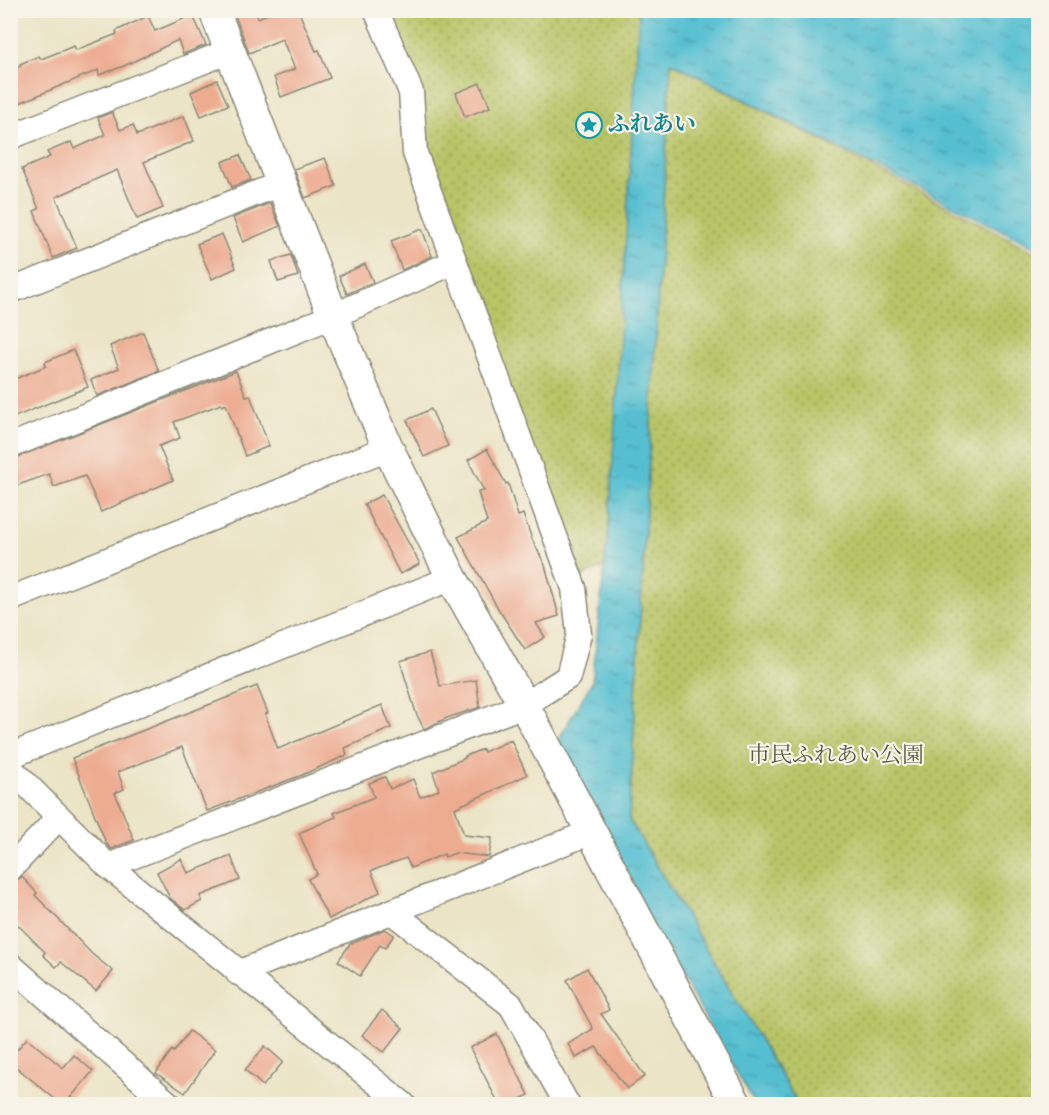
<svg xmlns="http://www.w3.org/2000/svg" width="1049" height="1115" font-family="Vollkorn,'Noto Serif JP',serif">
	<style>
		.park { fill: url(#park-dots); stroke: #727848; stroke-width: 1.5 }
		.water { fill: url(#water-ripples); stroke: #40757e; stroke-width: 1.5 }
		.building { fill: #edab90 }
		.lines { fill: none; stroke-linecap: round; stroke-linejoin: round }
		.minor-casing { stroke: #8b8878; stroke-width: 27 }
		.tertiary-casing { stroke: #8b8878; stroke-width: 33 }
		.minor { stroke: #fff; stroke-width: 24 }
		.tertiary { stroke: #fff; stroke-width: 30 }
		.labels { text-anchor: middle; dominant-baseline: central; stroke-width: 4.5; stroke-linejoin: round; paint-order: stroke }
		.culture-label { font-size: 22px; font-weight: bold; fill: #0d838f; stroke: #f7f3e8; text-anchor: start }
		.park-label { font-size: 22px; fill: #55593d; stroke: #f7f3e8 }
	</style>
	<defs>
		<pattern id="park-dots" width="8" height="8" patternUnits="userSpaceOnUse" patternTransform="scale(1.5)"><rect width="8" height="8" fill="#b8c466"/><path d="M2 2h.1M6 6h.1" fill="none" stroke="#969f54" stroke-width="1.8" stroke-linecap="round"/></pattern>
		<pattern id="water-ripples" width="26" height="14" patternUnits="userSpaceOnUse" patternTransform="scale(1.5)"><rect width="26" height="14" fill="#55bfd1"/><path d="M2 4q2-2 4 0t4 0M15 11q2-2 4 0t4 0" fill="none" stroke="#479baa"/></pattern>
	</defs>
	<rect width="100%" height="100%" fill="#f7f3e8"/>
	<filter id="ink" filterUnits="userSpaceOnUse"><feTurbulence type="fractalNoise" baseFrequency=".0167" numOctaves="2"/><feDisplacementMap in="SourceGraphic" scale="12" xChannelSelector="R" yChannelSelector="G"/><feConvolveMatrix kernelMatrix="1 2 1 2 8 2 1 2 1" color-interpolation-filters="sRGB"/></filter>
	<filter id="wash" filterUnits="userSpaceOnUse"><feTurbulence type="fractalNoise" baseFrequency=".008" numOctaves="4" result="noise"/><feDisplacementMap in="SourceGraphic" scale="24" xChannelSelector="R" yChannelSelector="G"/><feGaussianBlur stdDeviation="1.35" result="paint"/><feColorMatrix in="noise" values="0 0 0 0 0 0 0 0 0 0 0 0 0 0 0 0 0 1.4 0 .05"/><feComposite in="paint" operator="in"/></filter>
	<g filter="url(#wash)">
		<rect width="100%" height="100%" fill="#ebe4c6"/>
		<g class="park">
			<path d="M637,10L639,15L624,285L609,526L604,567L579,578L421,151L381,11Z"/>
			<path d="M671,62L1038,254V1104H798L629,819Z"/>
		</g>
		<path class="water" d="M637,11H1038V249L671,62L629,819L798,1104H755L657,934L559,756L561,735L592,682L609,526L639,15Z"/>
		<g id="blocks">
			<g class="building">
				<path d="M233,10H255L258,18L277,10H298L316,51L319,50L330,78L281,97L274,77L295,69L282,39L249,53Z"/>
				<path d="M193,15L206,45L183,54L178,40L124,66L99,75L98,70L10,107V71L21,66L20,64L39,56L41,59L74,46L76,50L117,34L116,31L148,16L155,31Z"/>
				<path d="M217,80L228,105L201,116L191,92Z"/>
				<path d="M480,83L490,107L465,117L456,93Z"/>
				<path d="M112,112L120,130L133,125L137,135L184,116L194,141L144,162L163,208L137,219L117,170L56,197L77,248L53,258L34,211L39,209L22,169L50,157L47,152L71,142L74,149L105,135L98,118Z"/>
				<path d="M240,155L251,180L232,187L222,162Z"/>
				<path d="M325,158L336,186L305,198L294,169Z"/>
				<path d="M270,203L280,226L243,242L233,218Z"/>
				<path d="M422,229L432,256L402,270L391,241Z"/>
				<path d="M222,234L236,268L212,279L197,244Z"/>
				<path d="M291,255L298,276L278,282L271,261Z"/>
				<path d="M365,264L373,282L347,294L339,276Z"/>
				<path d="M143,332L159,371L97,396L91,380L119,368L110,346Z"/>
				<path d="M73,350L88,387L10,419V381L46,366L45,362Z"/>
				<path d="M236,371L246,396L250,395L269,446L245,456L226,404L222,406L221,404L174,422L180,438L159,446L173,480L101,512L85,476L54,487L49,474L10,488V460Z"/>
				<path d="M431,409L448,446L424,457L407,420Z"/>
				<path d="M487,449L506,484L508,483L518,516L523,514L532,539L545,565L559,616L536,623L545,637L525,650L499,610L458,537L487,522L478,492L484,491L468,460Z"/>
				<path d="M382,495L420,564L400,574L364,504Z"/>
				<path d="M430,652L440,686L476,680L480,707L447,718L424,729L416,713L400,661Z"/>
				<path d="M257,686L268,713L265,714L278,749L382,705L391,728L345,748L347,755L302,775L207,811L182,747L118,772L124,789L115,793L134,840L111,849L106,843L72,758Z"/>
				<path d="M511,740L527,775L455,808L464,835L492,838L489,857L455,853L445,857L444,854L411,868L406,858L371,871L380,892L329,919L308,879L317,874L299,833L336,817L334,813L374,797L369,783L385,777L390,789L413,779L420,797L439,790L433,772L465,758V756L483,749L484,752Z"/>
				<path d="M231,856L240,880L200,896L202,901L185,910L170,898L157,872L181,859L188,873Z"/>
				<path d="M22,877L37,893L35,895L92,954L113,971L96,991L61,962L56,967L43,955L45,952L10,917V883Z"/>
				<path d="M385,929L394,935L385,948L380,945L360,976L338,961L350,944Z"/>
				<path d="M587,968L609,1010L601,1014L645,1076L627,1089L596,1047L576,1058L568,1044L593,1029L567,980Z"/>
				<path d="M382,1010L403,1028L384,1052L362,1035Z"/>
				<path d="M189,1031L215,1050L185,1093L156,1073L172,1050L174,1052Z"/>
				<path d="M497,1034L529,1095L510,1104H499L470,1048Z"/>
				<path d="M27,1038L63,1068L74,1055L93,1071L65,1104H61L10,1062V1058Z"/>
				<path d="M265,1046L283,1062L263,1086L245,1070Z"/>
			</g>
		</g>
	</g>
	<g filter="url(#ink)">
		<use href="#blocks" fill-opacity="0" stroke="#8b8878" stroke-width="1.5"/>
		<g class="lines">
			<defs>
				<g id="minor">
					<path d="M10,137L230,51"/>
					<path d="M10,291L282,183"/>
					<path d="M10,446L333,316L454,262"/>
					<path d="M10,599L388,448"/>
					<path d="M10,756L452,578"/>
					<path d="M10,768L108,866L403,1104"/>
					<path d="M108,866L524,705L568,677L579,634L574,588L415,153L411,92L376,10"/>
					<path d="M10,869L59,817"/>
					<path d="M392,912L511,1005L567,1104"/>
					<path d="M10,965L169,1104"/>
					<path d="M238,973L591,832"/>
				</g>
				<path id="tertiary" d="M214,10L333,316L388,448L452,578L524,705L736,1104"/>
			</defs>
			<use href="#minor" class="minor-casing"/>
			<use href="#tertiary" class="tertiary-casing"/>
			<use href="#minor" class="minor"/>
			<use href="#tertiary" class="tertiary"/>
		</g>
	</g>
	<defs>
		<symbol id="sight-ring" viewBox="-11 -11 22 22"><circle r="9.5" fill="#f7f3e8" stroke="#0f9aa8" stroke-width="1.5"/><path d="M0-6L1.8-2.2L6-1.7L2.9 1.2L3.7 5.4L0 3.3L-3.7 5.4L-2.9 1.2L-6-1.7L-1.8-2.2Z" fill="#0f9aa8"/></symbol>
	</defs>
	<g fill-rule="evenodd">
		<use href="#sight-ring" x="574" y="110" width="30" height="30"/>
	</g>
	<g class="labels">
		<g class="culture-label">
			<text x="608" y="125">ふれあい</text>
		</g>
		<g class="park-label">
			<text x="836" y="756">市民ふれあい公園</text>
		</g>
	</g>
	<rect width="1049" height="1115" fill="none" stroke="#f7f3e8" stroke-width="36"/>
</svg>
